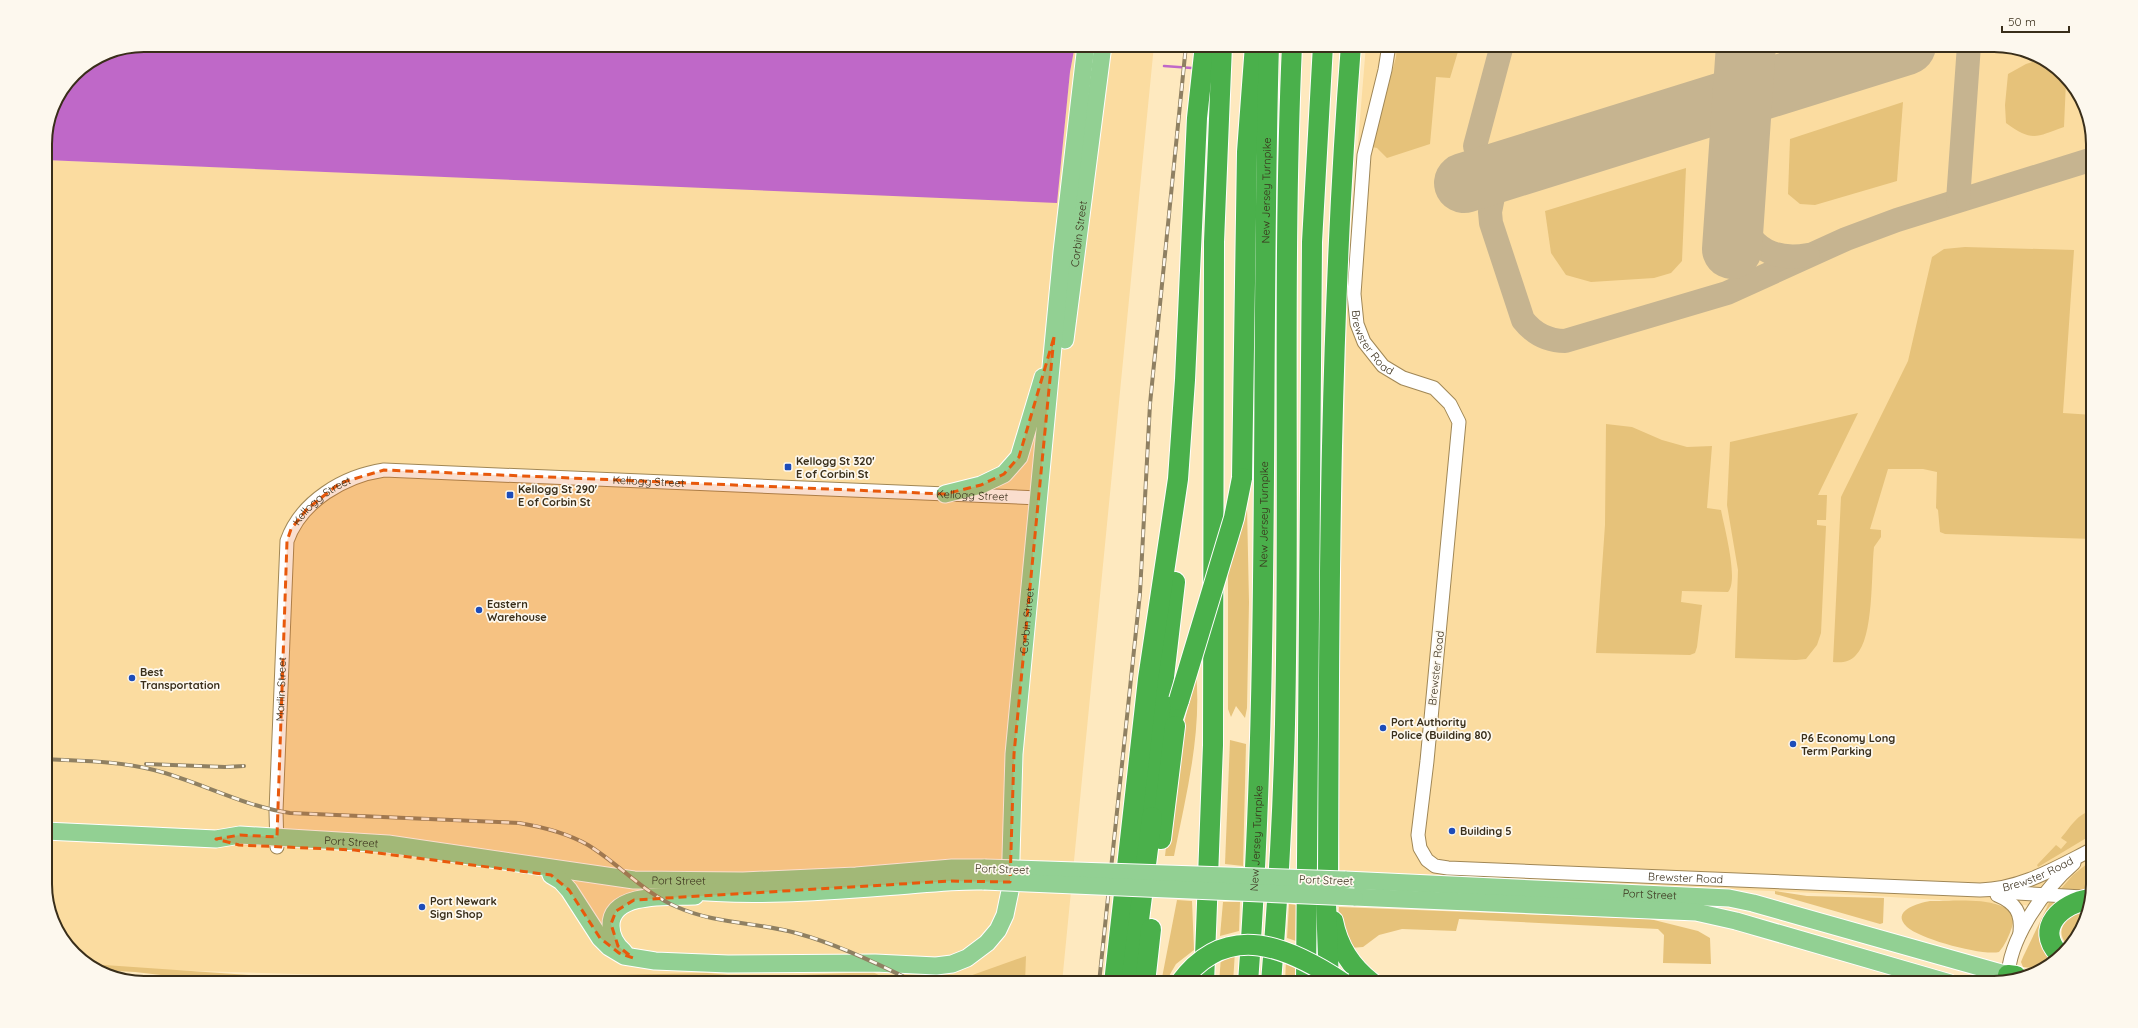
<svg xmlns="http://www.w3.org/2000/svg" width="2138" height="1028" font-family="Quicksand,sans-serif">
	<style>
		.built { fill: #fbdca0 }
		.green { fill: #e6c27a }
		.water { fill: #bf68c8 }
		.lines { fill: none; stroke-linecap: round; stroke-linejoin: round }
		.stream { stroke: #bf68c8; stroke-width: 2.5 }
		.taxiway { stroke: #c6b490; stroke-width: 24 }
		.runway { stroke: #c6b490; stroke-width: 60 }
		.minor-casing { stroke: #a08756; stroke-width: 15 }
		.major-casing { stroke: #fff; stroke-width: 19 }
		.highway-casing { stroke: #fff; stroke-width: 22 }
		.minor { stroke: #fff; stroke-width: 13 }
		.major { stroke: #92d093; stroke-width: 17 }
		.highway { stroke: #4ab04b; stroke-width: 20 }
		.rail-casing { stroke: #8f8062; stroke-width: 4 }
		.rail { stroke: #fdf8ee; stroke-width: 2.5; stroke-dasharray: 8; stroke-linecap: butt }
		.major-bridge-casing { stroke: #fff; stroke-width: 19; stroke-linecap: butt }
		.highway-bridge-casing { stroke: #fff; stroke-width: 22; stroke-linecap: butt }
		.major-bridge { stroke: #92d093; stroke-width: 17 }
		.highway-bridge { stroke: #4ab04b; stroke-width: 20 }
		.marked { fill: #e8590c; fill-opacity: 0.2; stroke: #e8590c; stroke-width: 3; stroke-dasharray: 8 5; stroke-linejoin: round }
		.poi-dot { fill: #1d4cb9; stroke: #fdf8ee; stroke-width: 1.5 }
		.labels { text-anchor: middle; dominant-baseline: central; stroke-width: 3.5; stroke-linejoin: round; paint-order: stroke }
		.street-label { font-size: 11px; fill: #392e1a; stroke: #fdf8ee }
		.poi-label { font-size: 11px; font-weight: bold; fill: #392e1a; stroke: #fdf8ee; text-anchor: start }
		.rim { fill: none; stroke: #392e1a; stroke-width: 2 }
	</style>
	<rect width="100%" height="100%" fill="#fee9bf"/>
	<g class="built">
		<path d="M1075,45H1154L1062,983H601L95,968L62,939L45,890V160L1057,202L1070,72Z"/>
		<path d="M1366,45H1994L2037,55L2076,89L2093,138V884L2055,907L1858,895L1340,871L1337,740L1348,265Z"/>
	</g>
	<g class="green">
		<path d="M1397,45H1460L1450,78L1436,77L1430,144L1387,158L1377,148L1372,147L1396,57Z"/>
		<path d="M2042,59L2066,81L2064,127C2036,137 2032,142 2006,123L2005,105L2008,74L2026,64Z"/>
		<path d="M1903,102L1897,181L1815,205L1800,204L1788,194L1790,139Z"/>
		<path d="M1686,168L1682,261L1671,273L1654,278L1591,282L1566,275L1551,253L1545,211Z"/>
		<path d="M1965,247L2074,250L2063,413L2093,415V539L1945,534L1940,532L1938,510L1936,508L1937,472L1923,469H1888L1870,529L1881,530V537L1874,547C1871,573 1874,638 1856,655C1850,662 1842,663 1833,662L1841,497L1908,361L1932,257L1944,249Z"/>
		<path d="M1858,413L1818,495H1827L1826,520H1817V525L1826,526L1821,633L1817,645L1806,659L1796,660L1735,658L1738,570L1727,505L1730,442Z"/>
		<path d="M1606,424L1632,427L1662,440L1687,447L1712,446L1707,508L1721,510C1724,526 1739,581 1728,592L1682,591L1681,602L1702,605L1697,647L1695,653L1690,655L1596,653L1605,525Z"/>
		<path d="M1247,506L1249,602L1247,708L1245,718L1236,706L1231,717L1228,709V560Z"/>
		<path d="M1196,672C1202,734 1186,795 1174,856H1165L1177,754Z"/>
		<path d="M1230,740L1246,744L1243,866L1225,864Z"/>
		<path d="M2093,811V834L2038,867L2037,865L2056,845L2061,849L2067,842L2061,838C2070,828 2078,812 2093,811Z"/>
		<path d="M2093,859L2091,891L2060,890L2073,875Z"/>
		<path d="M1775,891L1807,896L1884,898L1883,923L1880,924L1775,894Z"/>
		<path d="M1177,900L1192,901L1194,950L1176,964L1165,983H1161Z"/>
		<path d="M1930,901C1950,902 2022,893 2012,927C2009,936 2005,945 1999,952C1982,956 1920,939 1907,927C1890,911 1918,903 1930,901Z"/>
		<path d="M1223,902H1240L1239,931L1220,936Z"/>
		<path d="M2049,903H2057L2055,959L2049,966L2041,969L2023,967L2021,962L2023,957Z"/>
		<path d="M1289,904L1296,905V941L1287,938Z"/>
		<path d="M2088,906L2083,927L2067,945C2051,926 2073,914 2088,906Z"/>
		<path d="M1339,907L1650,919L1698,931L1710,938L1711,964L1663,963L1664,935L1658,929L1459,919L1456,931L1402,929L1379,935L1363,947L1350,948L1338,923Z"/>
		<path d="M1235,951L1233,983H1219L1221,957Z"/>
		<path d="M1026,956L1025,983H950Z"/>
		<path d="M1286,960L1296,965V983H1285Z"/>
		<path d="M90,964L336,981L707,973L750,977L873,972L893,983H230L135,972L98,970Z"/>
	</g>
	<path class="water" d="M144,45H1075L1070,72L1057,203L45,160V138L53,106L74,74L107,52Z"/>
	<g class="lines">
		<path class="stream" d="M1164,66L1192,68"/>
		<g class="taxiway">
			<path d="M1536,161L1510,172L1502,179L1495,187L1490,212L1491,223L1523,320C1534,334 1547,341 1565,341L1727,293L1846,239L1897,220L2093,159"/>
			<path d="M1501,172L1485,167L1478,157L1475,146L1502,45"/>
			<path d="M1736,193C1740,236 1762,263 1808,255"/>
			<path d="M1958,200L1969,45"/>
		</g>
		<g class="runway">
			<path d="M1464,183L1906,45"/>
			<path d="M1732,249L1746,45"/>
		</g>
		<defs>
			<g id="minor">
				<path id="s1" d="M1389,45L1385,70L1364,155L1354,294L1357,324L1364,342L1383,366L1403,378L1434,388L1450,404L1459,422L1427,761L1418,835L1420,848L1427,860L1435,866L1448,868L1980,890C2022,889 2057,867 2093,849"/>
				<path id="s2" d="M277,847L276,811L287,541C301,501 344,476 384,470L1039,498"/>
				<path d="M2000,892L2082,897"/>
				<path d="M1997,895C2016,903 2022,913 2020,933"/>
				<path d="M2008,979C2008,939 2045,888 2074,863"/>
			</g>
			<g id="major">
				<path id="s3" d="M1065,340L1103,45"/>
				<path d="M945,494L981,485L1004,474L1019,457L1043,377"/>
				<path id="s4" d="M45,831L216,839L240,835L388,844L634,880L743,881L856,876L952,868H985"/>
				<path id="s5" d="M551,875L561,881L569,890L600,938L609,947L624,956L655,961L728,964L875,963L936,966L952,964L967,958L987,943L998,930L1005,915L1010,891L1014,754L1062,252L1086,45"/>
				<path id="s6" d="M1345,880L1729,898L1753,903L2008,975"/>
				<path d="M682,890C749,897 817,892 883,887C917,885 950,880 984,881"/>
				<path d="M1354,897L1696,912L1736,921L1950,983"/>
				<path d="M624,952C616,945 611,936 611,926C610,891 673,897 695,896"/>
			</g>
			<g id="highway">
				<path d="M1242,478L1247,152L1255,45"/>
				<path d="M1166,740L1179,700"/>
				<path d="M1149,830V806L1175,582"/>
				<path d="M1161,839L1175,726"/>
				<path d="M1333,921C1338,947 1351,967 1372,983"/>
				<path d="M2059,954C2034,928 2062,903 2090,899"/>
				<path d="M2008,975L2016,976"/>
				<path d="M1114,983L1148,679L1178,479L1185,380L1197,118L1205,45"/>
				<path d="M1131,983L1152,817"/>
				<path d="M1145,983L1151,929"/>
				<path d="M1204,983L1213,745L1214,242L1222,45"/>
				<path id="s7" d="M1248,983C1271,671 1260,358 1269,45"/>
				<path d="M1271,983C1278,897 1283,810 1285,724C1290,498 1282,271 1292,45"/>
				<path d="M1306,983L1312,242L1323,45"/>
				<path d="M1329,983L1326,902L1328,884C1329,604 1329,324 1351,45"/>
			</g>
		</defs>
		<use href="#minor" class="minor-casing"/>
		<use href="#major" class="major-casing"/>
		<use href="#highway" class="highway-casing"/>
		<use href="#minor" class="minor"/>
		<use href="#major" class="major"/>
		<use href="#highway" class="highway"/>
		<defs>
			<g id="rail">
				<path d="M45,759C82,761 119,761 154,770C201,782 242,806 290,813L519,823C543,827 567,833 588,845C619,864 644,893 677,907C715,924 756,922 796,933C837,944 877,963 916,983"/>
				<path d="M146,764L225,767L244,766"/>
				<path d="M1099,983L1140,593L1150,404L1186,45"/>
			</g>
		</defs>
		<use href="#rail" class="rail-casing"/>
		<use href="#rail" class="rail"/>
		<defs>
			<g id="major-bridge">
				<path d="M985,868L1345,880"/>
				<path d="M984,881L1354,897"/>
			</g>
			<g id="highway-bridge">
				<path d="M1179,700L1234,518L1242,478"/>
				<path d="M1180,983C1227,919 1289,947 1343,983"/>
			</g>
		</defs>
		<use href="#major-bridge" class="major-bridge-casing"/>
		<use href="#highway-bridge" class="highway-bridge-casing"/>
		<use href="#major-bridge" class="major-bridge"/>
		<use href="#highway-bridge" class="highway-bridge"/>
	</g>
	<path class="marked" d="M1054,337L1014,754L1010,882L951,881L634,900L616,911L611,924L618,946L633,958L619,953L600,938L569,890L551,875L354,850L239,845L216,839L240,835L277,837L287,541L291,529L307,509L340,483L384,470L945,494L981,485L1004,474L1019,457Z"/>
	<g class="poi-dot">
		<rect x="784" y="463" width="8" height="8" rx="2"/>
		<rect x="506" y="491" width="8" height="8" rx="2"/>
		<circle cx="479" cy="610" r="4"/>
		<circle cx="132" cy="678" r="4"/>
		<circle cx="1383" cy="728" r="4"/>
		<circle cx="1793" cy="744" r="4"/>
		<circle cx="1452" cy="831" r="4"/>
		<circle cx="422" cy="907" r="4"/>
	</g>
	<g class="labels">
		<g class="street-label">
			<text stroke="none"><textPath href="#s7" startOffset="793">New Jersey Turnpike</textPath></text>
			<text stroke="none"><textPath href="#s3" startOffset="107">Corbin Street</textPath></text>
			<text stroke="none"><textPath href="#s1" startOffset="306">Brewster Road</textPath></text>
			<text stroke="none"><textPath href="#s2" startOffset="697">Kellogg Street</textPath></text>
			<text stroke="none"><textPath href="#s2" startOffset="1021">Kellogg Street</textPath></text>
			<text stroke="none"><textPath href="#s2" startOffset="361">Kellogg Street</textPath></text>
			<text stroke="none"><textPath href="#s7" startOffset="469">New Jersey Turnpike</textPath></text>
			<text stroke="none"><textPath href="#s5" startOffset="810">Corbin Street</textPath></text>
			<text transform="translate(1436 668) rotate(-84)">Brewster Road</text>
			<text stroke="none"><textPath href="#s2" startOffset="158">Marlin Street</textPath></text>
			<text stroke="none"><textPath href="#s7" startOffset="145">New Jersey Turnpike</textPath></text>
			<text stroke="none"><textPath href="#s4" startOffset="307">Port Street</textPath></text>
			<text transform="translate(1002 869) rotate(2)">Port Street</text>
			<text stroke="none"><textPath href="#s1" startOffset="1489">Brewster Road</textPath></text>
			<text stroke="none"><textPath href="#s1" startOffset="1134">Brewster Road</textPath></text>
			<text stroke="none"><textPath href="#s4" startOffset="637">Port Street</textPath></text>
			<text transform="translate(1326 880) rotate(2)">Port Street</text>
			<text stroke="none"><textPath href="#s6" startOffset="305">Port Street</textPath></text>
		</g>
		<g class="poi-label">
			<text x="796" y="461">Kellogg St 320'<tspan x="796" dy="13">E of Corbin St</tspan></text>
			<text x="518" y="489">Kellogg St 290'<tspan x="518" dy="13">E of Corbin St</tspan></text>
			<text x="487" y="604">Eastern<tspan x="487" dy="13">Warehouse</tspan></text>
			<text x="140" y="672">Best<tspan x="140" dy="13">Transportation</tspan></text>
			<text x="1391" y="722">Port Authority<tspan x="1391" dy="13">Police (Building 80)</tspan></text>
			<text x="1801" y="738">P6 Economy Long<tspan x="1801" dy="13">Term Parking</tspan></text>
			<text x="1460" y="831">Building 5</text>
			<text x="430" y="901">Port Newark<tspan x="430" dy="13">Sign Shop</tspan></text>
		</g>
	</g>
	<path d="M0 0H2138V1028H0ZM144 52H1994A92 92 0 0 1 2086 144V884A92 92 0 0 1 1994 976H144A92 92 0 0 1 52 884V144A92 92 0 0 1 144 52Z" fill="#fdf8ee" fill-rule="evenodd"/>
	<path class="rim" d="M144 52H1994A92 92 0 0 1 2086 144V884A92 92 0 0 1 1994 976H144A92 92 0 0 1 52 884V144A92 92 0 0 1 144 52Z"/>
	<path d="M2002 26v6h67v-6" fill="none" stroke="#392e1a" stroke-width="2"/>
	<text x="2008" y="26" font-size="12" fill="#392e1a" stroke="#fdf8ee" stroke-width="3" paint-order="stroke">50 m</text>
</svg>
